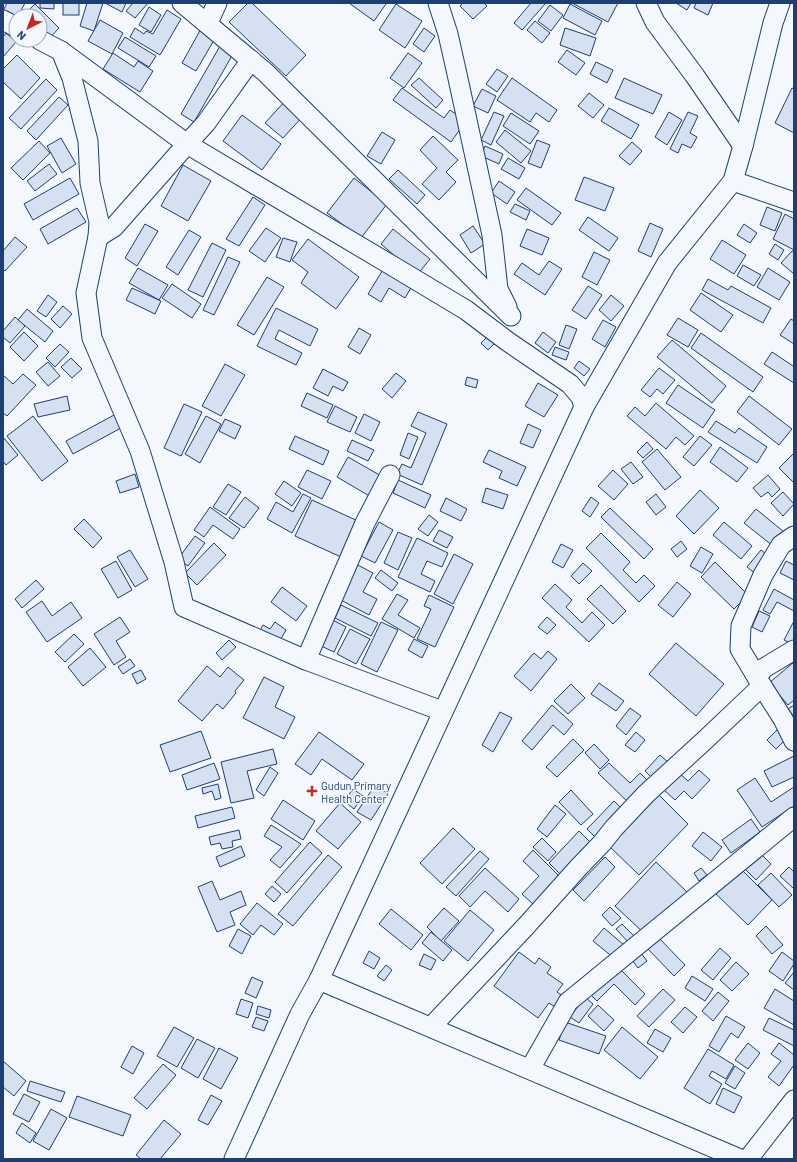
<svg xmlns="http://www.w3.org/2000/svg" width="797" height="1162" font-family="Barlow,sans-serif">
	<style>
		.building { fill: #d5e0f0; stroke: #1d3f73 }
		.lines { fill: none; stroke-linecap: round; stroke-linejoin: round }
		.minor-casing { stroke: #1d3f73; stroke-width: 21 }
		.minor { stroke: #f4f7fb; stroke-width: 19 }
		.poi-dot { fill: #c62828; stroke: #f4f7fb; stroke-width: 1.5 }
		.labels { text-anchor: middle; dominant-baseline: central; stroke-width: 3; stroke-linejoin: round; paint-order: stroke }
		.poi-label { font-size: 11px; fill: #1d3f73; stroke: #f4f7fb; text-anchor: start }
	</style>
	<rect width="100%" height="100%" fill="#f4f7fb"/>
	<g class="building">
		<path d="M7,3H25L18,16H16V17L3,11Z"/>
		<path d="M40,3H54V9L40,8Z"/>
		<rect x="63" y="3" width="16" height="12"/>
		<path d="M87,3H103L94,31L80,26Z"/>
		<path d="M105,3H126L122,12Z"/>
		<path d="M133,3H148L135,18L126,11Z"/>
		<path d="M248,3H252L306,55L286,76L229,22Z"/>
		<path d="M349,3H383L386,4L374,21Z"/>
		<path d="M463,3H484L487,6L473,19L460,6Z"/>
		<path d="M531,3H546L522,30L514,23Z"/>
		<path d="M572,3H618L608,22Z"/>
		<path d="M676,3H691L687,10Z"/>
		<path d="M696,3H713L708,15L694,8Z"/>
		<path d="M35,4L59,28L47,41L40,35V16H23Z"/>
		<path d="M396,4L422,21L405,48L379,30Z"/>
		<path d="M570,4L602,21L595,35L563,18Z"/>
		<path d="M550,5L563,15L551,31L538,21Z"/>
		<path d="M149,7L161,15L151,32L139,25Z"/>
		<path d="M167,10L181,19L160,55L130,37L135,28L144,34L146,31L153,34Z"/>
		<path d="M100,20L123,33L112,54L88,41Z"/>
		<path d="M535,21L550,33L542,43L527,30Z"/>
		<path d="M202,27L217,35L196,71L182,63Z"/>
		<path d="M424,28L435,36L424,52L413,44Z"/>
		<path d="M565,28L596,38L590,56L560,45Z"/>
		<path d="M6,33L16,42L3,57V37Z"/>
		<path d="M125,37L156,56L149,67L118,48Z"/>
		<path d="M220,46L233,54L194,122L181,114Z"/>
		<path d="M567,50L585,63L576,75L558,62Z"/>
		<path d="M113,53L134,67L138,61L153,71L140,92L103,69Z"/>
		<path d="M408,53L422,63L404,88L390,78Z"/>
		<path d="M17,55L40,78L21,99L3,82V69Z"/>
		<path d="M596,62L613,70L607,83L590,74Z"/>
		<path d="M497,69L508,76L497,92L486,84Z"/>
		<path d="M419,78L443,100L436,108L411,85Z"/>
		<path d="M512,78L557,110L549,122L536,113L530,122L497,100Z"/>
		<path d="M624,78L662,95L653,114L615,98Z"/>
		<path d="M46,79L57,90L21,129L9,118Z"/>
		<path d="M402,88L444,118L450,110L466,121L451,142L393,100Z"/>
		<path d="M792,88L794,89V133L775,123Z"/>
		<path d="M482,89L496,96L488,113L473,106Z"/>
		<path d="M589,93L604,105L593,118L578,106Z"/>
		<path d="M59,97L68,105L36,140L27,131Z"/>
		<path d="M286,100L304,115L283,138L265,123Z"/>
		<path d="M609,108L639,125L631,139L601,121Z"/>
		<path d="M494,112L504,116L491,145L481,140Z"/>
		<path d="M669,112L682,120L667,145L655,137Z"/>
		<path d="M688,112L698,116L690,133L697,137L691,148L682,144L678,153L670,149Z"/>
		<path d="M511,113L539,131L530,144L503,126Z"/>
		<path d="M242,115L281,144L262,170L223,141Z"/>
		<path d="M505,130L531,151L521,163L496,142Z"/>
		<path d="M382,132L395,140L381,164L367,156Z"/>
		<path d="M433,136L458,160L446,172L456,182L439,200L422,184L437,168L420,150Z"/>
		<path d="M61,138L76,164L62,173L47,146Z"/>
		<path d="M537,140L550,145L541,168L528,163Z"/>
		<path d="M39,141L50,153L23,180L11,168Z"/>
		<path d="M632,142L642,151L630,165L619,156Z"/>
		<path d="M485,146L503,154L499,164L481,156Z"/>
		<path d="M508,158L525,168L519,179L501,169Z"/>
		<path d="M49,164L57,174L35,191L27,181Z"/>
		<path d="M183,165L211,181L188,221L161,206Z"/>
		<path d="M398,170L425,195L417,204L389,179Z"/>
		<path d="M584,177L614,188L605,211L575,200Z"/>
		<path d="M70,178L79,194L33,220L24,204Z"/>
		<path d="M354,178L387,204L361,238L327,213Z"/>
		<path d="M499,181L515,192L507,204L491,193Z"/>
		<path d="M526,188L561,213L552,225L517,200Z"/>
		<path d="M253,197L265,205L239,246L226,239Z"/>
		<path d="M515,204L530,211L526,220L510,212Z"/>
		<path d="M767,207L782,213L775,231L760,225Z"/>
		<path d="M77,208L86,222L48,244L40,229Z"/>
		<path d="M785,214L794,219V250L773,239Z"/>
		<path d="M588,217L618,238L609,251L579,230Z"/>
		<path d="M650,223L663,229L651,257L638,251Z"/>
		<path d="M145,224L158,231L137,266L125,258Z"/>
		<path d="M744,224L757,233L750,243L737,235Z"/>
		<path d="M473,226L485,244L471,253L460,235Z"/>
		<path d="M266,228L281,238L265,262L249,251Z"/>
		<path d="M393,229L430,259L417,275L381,244Z"/>
		<path d="M527,229L549,238L542,255L520,246Z"/>
		<path d="M189,230L201,237L178,275L166,267Z"/>
		<path d="M15,237L27,247L5,271L3,269V251Z"/>
		<path d="M283,238L297,242L290,262L276,257Z"/>
		<path d="M308,239L359,277L336,309L301,283L308,272L292,260Z"/>
		<path d="M722,240L746,255L734,274L710,259Z"/>
		<path d="M212,243L226,250L203,297L188,290Z"/>
		<path d="M775,244L784,250L778,260L769,254Z"/>
		<path d="M792,251L794,252V274L781,263Z"/>
		<path d="M594,252L610,260L597,285L582,277Z"/>
		<path d="M228,257L240,262L214,315L203,310Z"/>
		<path d="M549,261L562,269L545,295L514,274L522,263L539,275Z"/>
		<path d="M743,265L761,275L754,286L737,276Z"/>
		<path d="M138,268L168,285L159,300L129,283Z"/>
		<path d="M384,268L412,286L405,298L389,288L381,302L368,294Z"/>
		<path d="M768,268L790,282L779,300L757,287Z"/>
		<path d="M267,277L284,287L254,335L237,325Z"/>
		<path d="M708,279L728,290L731,286L771,308L763,323L702,290Z"/>
		<path d="M172,284L201,304L192,318L162,298Z"/>
		<path d="M588,286L602,295L586,319L572,310Z"/>
		<path d="M132,288L161,301L155,314L126,300Z"/>
		<path d="M701,293L733,315L721,332L690,310Z"/>
		<path d="M48,295L57,302L46,317L37,311Z"/>
		<path d="M611,295L624,306L611,321L599,310Z"/>
		<path d="M63,306L72,314L60,328L51,319Z"/>
		<path d="M276,308L318,329L310,346L279,330L275,339L302,353L296,365L257,346Z"/>
		<path d="M27,309L53,331L45,342L18,320Z"/>
		<path d="M15,317L25,326L10,343L3,337V331Z"/>
		<path d="M678,318L698,330L688,347L667,335Z"/>
		<path d="M791,319L794,321V344L780,335Z"/>
		<path d="M603,320L616,327L605,347L592,339Z"/>
		<path d="M566,325L577,329L569,349L559,345Z"/>
		<path d="M359,328L371,335L360,354L348,347Z"/>
		<path d="M24,332L38,346L24,361L10,347Z"/>
		<path d="M543,332L556,342L548,353L535,343Z"/>
		<path d="M701,333L763,377L753,392L691,348Z"/>
		<path d="M488,336L495,343L488,350L481,343Z"/>
		<path d="M672,340L726,386L712,403L657,357Z"/>
		<path d="M60,344L69,352L55,367L46,358Z"/>
		<path d="M555,347L569,352L566,360L552,355Z"/>
		<path d="M772,352L793,366L794,365V383L764,364Z"/>
		<path d="M71,358L82,369L72,378L61,367Z"/>
		<path d="M579,361L590,369L584,376L574,368Z"/>
		<path d="M48,362L60,376L48,386L36,372Z"/>
		<path d="M225,364L245,375L221,416L202,406Z"/>
		<path d="M659,368L675,380L663,394L657,389L650,397L641,390Z"/>
		<path d="M323,369L348,382L343,391L333,386L328,396L313,388Z"/>
		<path d="M396,373L406,381L392,398L382,389Z"/>
		<path d="M23,374L36,385L7,416L3,413V375L13,384Z"/>
		<path d="M467,377L478,380L476,388L465,385Z"/>
		<path d="M538,383L558,395L544,417L525,406Z"/>
		<path d="M678,385L715,410L703,428L666,403Z"/>
		<path d="M307,393L333,405L327,418L301,406Z"/>
		<path d="M67,396L70,410L38,417L34,404Z"/>
		<path d="M749,396L792,429L779,445L737,412Z"/>
		<path d="M656,403L694,436L685,445L676,437L666,449L627,416L635,407L645,416Z"/>
		<path d="M184,404L202,412L181,456L164,448Z"/>
		<path d="M335,406L357,417L350,432L327,422Z"/>
		<path d="M418,412L447,424L422,485L397,474L402,464L411,468L426,433L411,426Z"/>
		<path d="M364,414L380,422L371,441L355,433Z"/>
		<path d="M114,415L121,428L73,454L66,441Z"/>
		<path d="M33,416L68,461L42,481L7,436Z"/>
		<path d="M206,416L221,424L200,463L185,454Z"/>
		<path d="M225,419L241,426L235,439L219,431Z"/>
		<path d="M716,421L735,433L739,428L767,447L757,463L708,432Z"/>
		<path d="M528,424L541,430L533,448L520,443Z"/>
		<path d="M408,433L418,437L409,459L400,455Z"/>
		<path d="M295,436L329,451L323,465L289,449Z"/>
		<path d="M700,436L712,445L694,466L683,457Z"/>
		<path d="M3,437L18,455L6,465L3,461Z"/>
		<path d="M352,440L374,450L368,461L347,451Z"/>
		<path d="M647,442L653,449L643,458L637,452Z"/>
		<path d="M720,447L748,468L737,482L710,462Z"/>
		<path d="M657,449L681,477L665,490L642,462Z"/>
		<path d="M489,450L526,467L517,486L499,478L502,471L483,462Z"/>
		<path d="M794,453V483L779,468Z"/>
		<path d="M348,457L383,477L371,497L337,477Z"/>
		<path d="M631,462L643,477L633,484L621,469Z"/>
		<path d="M307,470L331,481L322,499L298,487Z"/>
		<path d="M613,470L628,484L614,500L598,486Z"/>
		<path d="M135,474L139,487L120,493L116,481Z"/>
		<path d="M768,475L780,489L772,497L768,492L761,497L753,488Z"/>
		<path d="M398,480L431,495L425,508L393,493Z"/>
		<path d="M284,481L301,493L292,506L275,494Z"/>
		<path d="M228,484L241,492L226,515L213,507Z"/>
		<path d="M486,488L508,495L503,509L482,502Z"/>
		<path d="M700,490L719,508L694,534L676,516Z"/>
		<path d="M783,492L794,504L783,516L771,503Z"/>
		<path d="M303,494L311,498L292,533L267,519L276,502L293,512Z"/>
		<path d="M656,494L666,507L656,515L646,502Z"/>
		<path d="M245,497L259,508L244,528L229,518Z"/>
		<path d="M591,497L599,503L590,517L582,511Z"/>
		<path d="M446,498L467,509L461,521L440,511Z"/>
		<path d="M312,500L358,521L341,557L295,536Z"/>
		<path d="M210,507L240,529L233,539L213,525L204,537L194,530Z"/>
		<path d="M610,508L653,549L644,559L601,517Z"/>
		<path d="M756,509L784,532L773,546L744,523Z"/>
		<path d="M429,515L438,522L428,536L418,529Z"/>
		<path d="M84,519L102,538L93,548L74,529Z"/>
		<path d="M379,522L393,530L375,563L361,556Z"/>
		<path d="M724,522L752,546L741,559L713,535Z"/>
		<path d="M439,530L453,537L447,548L433,541Z"/>
		<path d="M398,532L412,538L398,570L384,563Z"/>
		<path d="M601,533L630,562L623,570L636,583L644,575L655,586L639,602L586,548Z"/>
		<path d="M195,536L205,543L188,566L178,559Z"/>
		<path d="M417,538L448,553L442,567L427,561L421,574L435,581L430,592L398,577Z"/>
		<path d="M681,541L687,549L677,557L671,549Z"/>
		<path d="M214,543L226,555L197,585L185,573Z"/>
		<path d="M561,544L573,550L563,568L552,562Z"/>
		<path d="M701,547L713,554L702,573L690,566Z"/>
		<path d="M130,550L148,579L135,587L117,557Z"/>
		<path d="M761,550L771,558L757,575L747,567Z"/>
		<path d="M454,554L473,564L453,604L434,594Z"/>
		<path d="M116,561L132,590L118,598L101,569Z"/>
		<path d="M786,561L794,565V580L780,573Z"/>
		<path d="M715,562L748,595L734,609L701,577Z"/>
		<path d="M583,563L592,571L579,584L571,576Z"/>
		<path d="M356,564L373,573L363,592L377,599L369,615L337,598Z"/>
		<path d="M381,570L398,583L392,591L375,578Z"/>
		<path d="M36,580L44,589L22,608L15,599Z"/>
		<path d="M677,582L691,594L673,617L658,605Z"/>
		<path d="M555,584L572,600L566,607L582,623L592,612L605,625L589,642L542,598Z"/>
		<path d="M601,585L626,611L613,624L587,599Z"/>
		<path d="M282,587L307,606L296,621L271,602Z"/>
		<path d="M774,589L794,600V611L777,602L770,614L763,610Z"/>
		<path d="M397,594L408,600L398,615L420,628L414,638L382,619Z"/>
		<path d="M429,595L454,607L435,647L417,639L431,609L424,606Z"/>
		<path d="M42,601L52,616L71,602L82,618L47,642L26,612Z"/>
		<path d="M341,605L378,623L371,636L335,618Z"/>
		<path d="M759,611L770,616L762,632L752,627Z"/>
		<path d="M120,617L130,632L116,641L126,657L114,665L94,634Z"/>
		<path d="M547,617L556,625L547,634L538,627Z"/>
		<path d="M329,618L346,627L334,652L317,644Z"/>
		<path d="M794,621V640L792,644L784,640Z"/>
		<path d="M275,622L286,630L278,644L259,632L263,625L270,629Z"/>
		<path d="M381,622L398,630L377,672L361,664Z"/>
		<path d="M350,629L370,639L356,664L337,654Z"/>
		<path d="M74,634L84,644L65,662L55,652Z"/>
		<path d="M414,639L428,646L422,658L408,650Z"/>
		<path d="M229,640L236,647L222,660L216,653Z"/>
		<path d="M676,643L724,684L696,716L649,674Z"/>
		<path d="M90,648L106,667L83,686L68,667Z"/>
		<path d="M548,651L557,659L531,691L514,676L534,653L541,659Z"/>
		<path d="M130,659L135,666L123,674L118,667Z"/>
		<path d="M794,662V700L788,705L769,683Z"/>
		<path d="M207,666L220,677L228,667L244,680L235,691L236,693L223,709L217,704L202,721L178,701Z"/>
		<path d="M141,670L146,679L137,684L132,674Z"/>
		<path d="M264,677L284,687L275,707L295,717L284,739L243,718Z"/>
		<path d="M599,683L624,701L616,711L591,694Z"/>
		<path d="M571,684L585,698L568,714L554,701Z"/>
		<path d="M552,705L573,724L564,735L553,725L532,750L522,741Z"/>
		<path d="M794,705V717L788,709Z"/>
		<path d="M630,708L641,716L626,735L616,726Z"/>
		<path d="M500,712L512,718L493,752L482,745Z"/>
		<path d="M779,728L788,737L776,749L767,740Z"/>
		<path d="M201,731L211,758L170,772L160,745Z"/>
		<path d="M319,732L364,764L352,780L322,759L311,775L295,764Z"/>
		<path d="M636,732L645,740L635,752L625,745Z"/>
		<path d="M573,739L584,750L557,777L546,767Z"/>
		<path d="M594,744L609,760L600,769L585,753Z"/>
		<path d="M273,749L277,764L247,771L254,798L231,803L221,762Z"/>
		<path d="M660,755L669,763L653,779L645,771Z"/>
		<path d="M794,756V777L772,787L764,771Z"/>
		<path d="M214,763L220,779L187,790L182,775Z"/>
		<path d="M609,763L630,783L640,773L651,784L631,805L598,773Z"/>
		<path d="M270,767L278,773L264,796L256,790Z"/>
		<path d="M699,770L710,780L692,799L684,791L675,800L663,789L679,773L688,781Z"/>
		<path d="M755,778L771,802L794,787V806L762,827L737,790Z"/>
		<path d="M218,784L221,798L215,800L212,791L203,794L202,788Z"/>
		<path d="M375,785L388,794L371,820L357,812Z"/>
		<path d="M353,789L363,796L354,809L344,801Z"/>
		<path d="M571,790L593,814L581,825L559,802Z"/>
		<path d="M657,793L688,824L639,875L607,844Z"/>
		<path d="M283,800L315,821L303,840L271,819Z"/>
		<path d="M614,801L624,811L597,839L587,829Z"/>
		<path d="M340,803L361,822L338,849L316,831Z"/>
		<path d="M555,805L566,814L547,837L537,829Z"/>
		<path d="M232,807L235,818L198,828L195,816Z"/>
		<path d="M751,819L760,832L731,853L722,840Z"/>
		<path d="M271,825L301,844L280,868L270,860L282,847L264,836Z"/>
		<path d="M453,828L475,849L442,884L420,863Z"/>
		<path d="M239,830L241,839L232,841L233,847L222,849L220,843L211,845L209,837Z"/>
		<path d="M579,831L593,845L563,877L549,863Z"/>
		<path d="M703,832L722,847L711,861L692,846Z"/>
		<path d="M542,838L556,852L548,861L533,847Z"/>
		<path d="M310,842L322,853L287,893L275,882Z"/>
		<path d="M241,846L245,856L220,867L216,857Z"/>
		<path d="M533,850L561,878L535,906L522,894L539,876L523,861Z"/>
		<path d="M480,851L489,859L456,896L446,887Z"/>
		<path d="M758,851L771,864L756,880L743,867Z"/>
		<path d="M328,855L342,867L293,926L278,914Z"/>
		<path d="M605,857L615,867L584,901L573,890Z"/>
		<path d="M656,862L687,892L646,935L615,906Z"/>
		<path d="M789,867L794,872V889L780,876Z"/>
		<path d="M485,868L519,899L508,912L485,891L470,907L459,896Z"/>
		<path d="M701,868L707,875L699,881L694,873Z"/>
		<path d="M740,868L772,900L748,925L715,893Z"/>
		<path d="M771,873L792,895L779,907L758,885Z"/>
		<path d="M212,881L220,900L241,891L246,905L230,912L235,925L217,932L198,887Z"/>
		<path d="M272,886L281,894L274,902L265,894Z"/>
		<path d="M257,903L283,924L274,935L261,925L253,935L240,924Z"/>
		<path d="M610,907L621,918L612,926L602,915Z"/>
		<path d="M444,908L459,921L441,941L427,927Z"/>
		<path d="M391,909L423,935L411,950L379,924Z"/>
		<path d="M470,910L494,930L468,961L444,941Z"/>
		<path d="M622,924L634,936L628,942L616,929Z"/>
		<path d="M766,926L783,945L772,954L756,936Z"/>
		<path d="M604,928L624,945L614,958L593,941Z"/>
		<path d="M238,929L251,936L242,954L229,946Z"/>
		<path d="M431,932L452,950L443,961L422,943Z"/>
		<path d="M658,937L685,965L674,976L647,948Z"/>
		<path d="M720,948L731,958L713,980L701,970Z"/>
		<path d="M369,951L380,958L374,969L363,963Z"/>
		<path d="M519,952L535,964L539,958L551,967L547,973L563,984L557,992L563,996L555,1007L549,1003L538,1018L494,986Z"/>
		<path d="M782,952L794,961V964L783,981L769,971Z"/>
		<path d="M641,953L647,961L638,968L632,960Z"/>
		<path d="M424,954L436,960L431,970L419,965Z"/>
		<path d="M736,962L749,974L732,991L720,980Z"/>
		<path d="M386,965L392,970L384,981L377,976Z"/>
		<path d="M618,967L645,994L635,1005L614,984L597,1001L591,995Z"/>
		<path d="M794,972V990L785,983Z"/>
		<path d="M692,976L713,989L705,1001L685,988Z"/>
		<path d="M252,977L263,982L256,998L245,993Z"/>
		<path d="M663,989L675,1000L649,1027L637,1016Z"/>
		<path d="M775,989L794,1001V1025L764,1008Z"/>
		<path d="M718,992L729,1001L713,1021L702,1011Z"/>
		<path d="M585,997L593,1004L579,1023L570,1017Z"/>
		<path d="M241,999L253,1003L248,1018L236,1014Z"/>
		<path d="M598,1005L614,1020L604,1031L588,1016Z"/>
		<path d="M258,1006L271,1010L269,1018L256,1014Z"/>
		<path d="M685,1007L697,1017L683,1033L671,1022Z"/>
		<path d="M726,1016L745,1027L738,1038L731,1033L719,1052L709,1046Z"/>
		<path d="M256,1017L268,1021L264,1031L252,1027Z"/>
		<path d="M769,1018L794,1030V1046L763,1030Z"/>
		<path d="M565,1022L606,1036L599,1054L559,1040Z"/>
		<path d="M174,1027L194,1038L177,1067L157,1056Z"/>
		<path d="M622,1027L658,1057L640,1079L604,1050Z"/>
		<path d="M655,1029L671,1038L663,1052L647,1043Z"/>
		<path d="M197,1039L215,1048L198,1078L181,1068Z"/>
		<path d="M748,1043L760,1053L748,1069L735,1060Z"/>
		<path d="M779,1043L794,1055V1065L779,1086L768,1077L781,1061L771,1054Z"/>
		<path d="M132,1046L144,1053L133,1074L121,1067Z"/>
		<path d="M219,1048L238,1058L221,1089L203,1079Z"/>
		<path d="M708,1049L734,1065L726,1079L712,1071L709,1076L722,1084L710,1104L684,1088Z"/>
		<path d="M3,1061L26,1081L14,1096L3,1087Z"/>
		<path d="M163,1064L176,1075L147,1109L134,1098Z"/>
		<path d="M735,1066L745,1073L735,1089L725,1083Z"/>
		<path d="M30,1081L65,1092L61,1102L27,1091Z"/>
		<path d="M723,1088L742,1097L734,1113L716,1104Z"/>
		<path d="M24,1094L40,1102L29,1122L13,1114Z"/>
		<path d="M211,1095L222,1101L208,1125L198,1120Z"/>
		<path d="M77,1096L131,1115L123,1136L69,1117Z"/>
		<path d="M51,1109L67,1118L49,1150L33,1141Z"/>
		<path d="M164,1120L181,1134L160,1159H141L136,1155Z"/>
		<path d="M22,1123L36,1133L30,1143L16,1133Z"/>
	</g>
	<g class="lines">
		<defs>
			<g id="minor">
				<path d="M182,3L265,72L511,316"/>
				<path d="M438,3L448,34L457,74L492,235L498,289L507,307"/>
				<path d="M646,3L655,22L695,76L743,146"/>
				<path d="M3,20L16,27"/>
				<path d="M208,23L217,3"/>
				<path d="M40,40L61,51L187,144L391,265L466,310L507,341L570,384L581,397L584,407"/>
				<path d="M61,51L72,78L88,141L90,183L99,222L98,237L86,293L92,338L140,451L174,562L184,607L306,660L442,711"/>
				<path d="M733,181L794,202"/>
				<path d="M98,237L114,227L187,144L206,123L251,60"/>
				<path d="M794,536L781,545L763,575L741,626L740,649L762,686L783,719L794,741"/>
				<path d="M306,660L365,523L390,475"/>
				<path d="M757,677L764,668L794,650"/>
				<path d="M319,980L584,407L667,263L733,181L743,146L773,23L780,3"/>
				<path d="M431,1027L527,925L578,868L602,843L614,828L646,794L704,741L762,686"/>
				<path d="M530,1069L568,1002L794,817"/>
				<path d="M234,1159L300,1014L319,980L740,1159"/>
				<path d="M748,1159L794,1100"/>
			</g>
		</defs>
		<use href="#minor" class="minor-casing"/>
		<use href="#minor" class="minor"/>
	</g>
	<path class="poi-dot" d="M310 785h4v4h4v4h-4v4h-4v-4h-4v-4h4z"/>
	<g class="labels">
		<g class="poi-label">
			<text x="321" y="785">Gudun Primary<tspan x="321" dy="13">Health Center</tspan></text>
		</g>
	</g>
	<rect width="797" height="1162" fill="none" stroke="#1d3f73" stroke-width="8"/>
	<g transform="translate(28 28) rotate(222)"><circle r="19" fill="#f4f7fb" stroke="#9eadc5"/>
	<path d="M0-3L7 15L0 10L-7 15Z" fill="#c62828"/>
	<text y="-6" font-size="11" font-weight="bold" text-anchor="middle" fill="#1d3f73">N</text>
	</g>
</svg>
